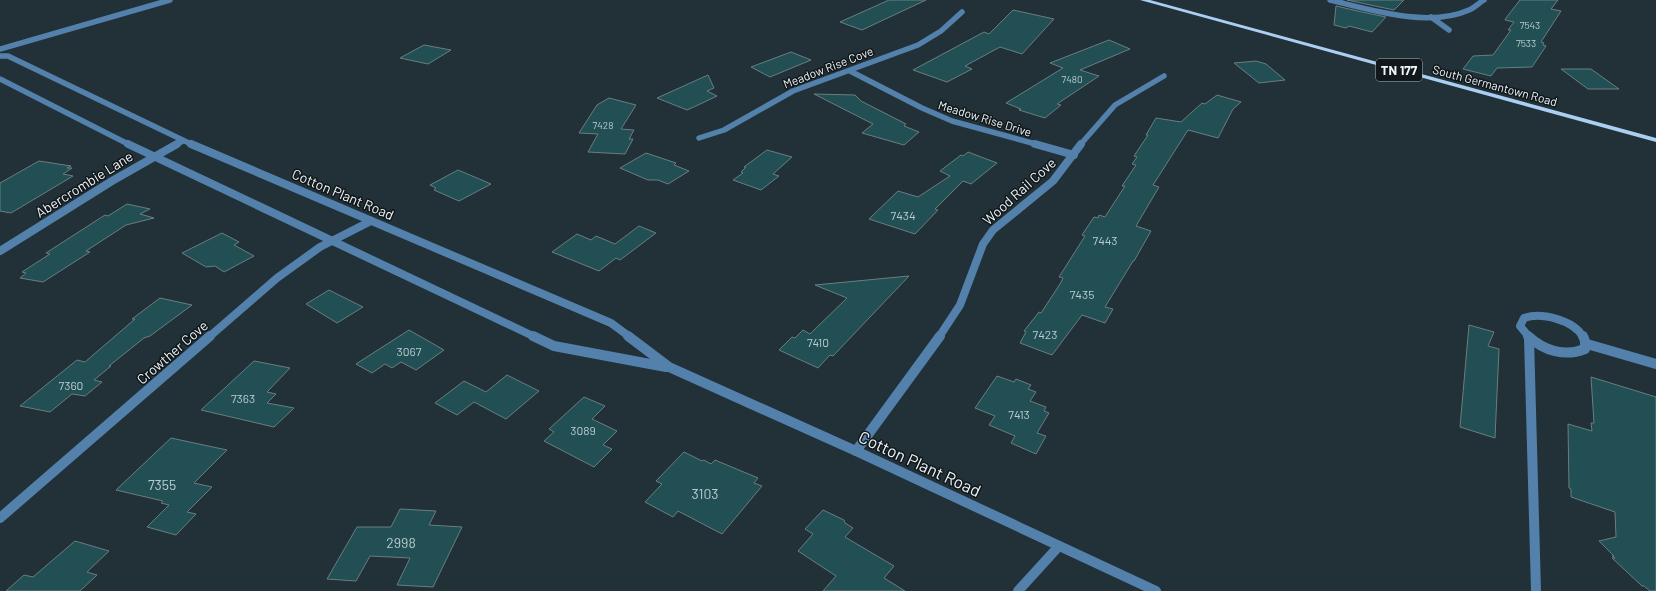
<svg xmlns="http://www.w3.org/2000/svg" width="1656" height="591" font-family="Barlow,sans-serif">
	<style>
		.building { fill: #214f54; stroke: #6a7e80 }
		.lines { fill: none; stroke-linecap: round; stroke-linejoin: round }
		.service-far2 { stroke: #5381ac; stroke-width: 5.5 }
		.service-far1 { stroke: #5381ac; stroke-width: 8 }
		.service { stroke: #5381ac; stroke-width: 10 }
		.minor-far2 { stroke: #5381ac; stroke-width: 5.5 }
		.minor-far1 { stroke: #5381ac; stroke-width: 8 }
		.minor { stroke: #5381ac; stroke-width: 10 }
		.tertiary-far2 { stroke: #5381ac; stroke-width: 5.5 }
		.tertiary-far1 { stroke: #5381ac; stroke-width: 8 }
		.tertiary { stroke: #5381ac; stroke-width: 10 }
		.primary { fill: #abcff3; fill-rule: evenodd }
		.labels { text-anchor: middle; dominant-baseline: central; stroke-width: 3; stroke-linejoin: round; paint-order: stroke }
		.far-number-label { font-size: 10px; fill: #b9ccd0 }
		.far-street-label { font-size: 12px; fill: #ecf6fa; stroke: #11171a }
		.number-label { font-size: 12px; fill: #b9ccd0 }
		.shield { fill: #11171a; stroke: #aab3b7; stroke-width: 1 }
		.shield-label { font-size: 13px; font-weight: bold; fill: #ecf6fa }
		.street-label { font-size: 14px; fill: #ecf6fa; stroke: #11171a }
		.near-number-label { font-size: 14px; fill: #b9ccd0 }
		.near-street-label { font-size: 17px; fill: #ecf6fa; stroke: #11171a }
	</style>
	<rect width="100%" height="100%" fill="#213137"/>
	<g class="building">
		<path d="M889,0H926L862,30L840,22Z"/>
		<path d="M1347,0H1404L1394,10Z"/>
		<path d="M1520,0H1558L1551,9L1561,11L1541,42L1544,43L1543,45L1546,46L1532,67L1497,68L1491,76L1463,69L1473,56L1493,55L1511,30H1508L1514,22L1505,20L1506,18Z"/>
		<path d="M1336,6L1362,12L1386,17L1372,32L1349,26L1346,28L1334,25Z"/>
		<path d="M1013,10L1054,19L1022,54L1000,47L965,66L972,69L947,82L913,70L984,32L989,34Z"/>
		<path d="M1109,40L1130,49L1080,70L1099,76L1057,104L1061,105L1045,118L1019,110L1021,109L1006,103L1063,68L1050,63Z"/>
		<path d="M424,45L451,50L428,64L400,58Z"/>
		<path d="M791,52L811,60L770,77L751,67Z"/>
		<path d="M1256,61L1266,64L1285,80L1259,83L1234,63Z"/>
		<path d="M1561,69H1591L1619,89H1588Z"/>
		<path d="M708,75L714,88L707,91L717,96L696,106L687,110L657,98Z"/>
		<path d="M814,94L855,95L861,101L906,124L904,126L919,132L904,145L862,133L873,124Z"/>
		<path d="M1217,95L1241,102L1233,109L1218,138L1188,130L1153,185L1159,187L1136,226L1151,231L1134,261H1133L1105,307L1113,309L1105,323L1082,315L1052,355L1020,343L1026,332L1024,331L1039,312L1041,313L1060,284L1063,278L1059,277L1085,236L1082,235L1094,217L1098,218L1099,215L1105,217L1125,186H1122L1136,165L1132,164L1137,157L1134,156L1148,135H1146L1156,118L1181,122L1202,103L1205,104Z"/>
		<path d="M609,98L636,105L621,129L634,130L629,139H633L625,154L588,152L598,134L579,133L597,105Z"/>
		<path d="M767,150L792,157L773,174L779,176L761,190L733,180L743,173L741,172L746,167H744Z"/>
		<path d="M968,152L997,163L971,184L963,181L935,209L938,210L915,234L869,219L898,191L918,197L950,176L940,171L961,155L963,156Z"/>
		<path d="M646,153L676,163L674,165L689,171L668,184L658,180H648L620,168Z"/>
		<path d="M39,161L71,166L67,168H72L63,174L73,176L11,213L0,211V183Z"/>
		<path d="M458,170L491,184L459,201L434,190L436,188L430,185Z"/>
		<path d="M127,204L150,209L140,214L154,218L126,225L86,251L90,252L43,282L20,278L26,273L22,272L50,254L46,253L105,215L108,216Z"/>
		<path d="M639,226L656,233L620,260L616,258L599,271L552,252L577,234L591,240L596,236L615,244Z"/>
		<path d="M222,233L239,242L234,245L254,256L224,272L215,266L206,267L182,253Z"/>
		<path d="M909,276L833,356L830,355L818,368L779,350L792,337L795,338L803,330L810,334L847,298L815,285Z"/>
		<path d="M329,290L363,307L337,323L306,304Z"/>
		<path d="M160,298L192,305L150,336L144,338L109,366H111L94,380L102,382L85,396L72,394L50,412L20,406L77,360L85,362L135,319H132Z"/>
		<path d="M1469,325L1494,332L1488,346L1499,349L1495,438L1460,427Z"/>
		<path d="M409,330L444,350L416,370L401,362L392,368L385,364L372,373L356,364Z"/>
		<path d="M254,361L290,368L267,392L276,394L267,403L294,408L274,427L201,410Z"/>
		<path d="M507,375L539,391L506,419L474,402L457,415L435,403L464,381L486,392Z"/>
		<path d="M997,376L1014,382L1016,379L1031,385L1028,389L1036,392L1030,401L1046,407L1044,411L1049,413L1037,433L1046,436L1036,454L1011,443L1015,436L989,425L995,416L975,408Z"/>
		<path d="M1591,377L1656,397V591H1650L1644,586H1642L1612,558H1615L1612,556H1614L1599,541L1616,537L1615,512L1571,497V489L1569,488L1568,424L1592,431L1591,423H1594Z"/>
		<path d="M584,397L605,406L592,419L617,431L603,445L612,449L594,467L544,441L554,432L549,429Z"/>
		<path d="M171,438L227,450L194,483L212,487L187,512L196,514L176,535L147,527L169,505L161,503L163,501L116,490Z"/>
		<path d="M684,452L702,461L704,460L711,464L715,460L758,478L754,483L762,486L722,534L678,511L673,517L645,502L662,484L656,481Z"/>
		<path d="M400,509L436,511L429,525L462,527L433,587L397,585L410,558L370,556L356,581L327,579L357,527H391Z"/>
		<path d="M823,510L844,520L845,523L853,528L845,537L894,566L884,578L905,591H823L836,576L798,551L813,534L805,529Z"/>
		<path d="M75,541L109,551L87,572L97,575L80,591H6L24,575L33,577Z"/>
	</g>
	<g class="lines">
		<path class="service-far2" d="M1431,17L1449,30"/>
		<path class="service-far1" d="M1529,337L1520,326L1524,318C1541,312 1574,320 1583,337"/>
		<g class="service">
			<path d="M1528,336C1544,351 1565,357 1585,349V341L1583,336"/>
			<path d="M1529,338L1536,591"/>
			<path d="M1587,344L1656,364"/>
		</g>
		<g class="minor-far2">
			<path d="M1330,0C1371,10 1429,28 1469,10C1474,8 1479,3 1484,0"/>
			<path d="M850,71L922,108L952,121L1039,145"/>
			<path d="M699,138L724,130L793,91L918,45L941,31L962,12"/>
			<path d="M175,145L183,141"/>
			<path d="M1080,145L1115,105L1164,76"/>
		</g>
		<g class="minor-far1">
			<path d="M1035,144L1074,155"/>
			<path d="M0,251L112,181L177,144"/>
			<path d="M209,337L277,278L320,247L371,221"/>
			<path d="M939,337L960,305L983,244L993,230L1053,181L1081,144"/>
		</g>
		<g class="minor">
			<path d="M856,451L940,336"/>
			<path d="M0,518L210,336"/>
			<path d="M1018,591L1059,546"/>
		</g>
		<g class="tertiary-far2">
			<path d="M0,49L170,0"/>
			<path d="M0,56H8L193,145"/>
			<path d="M0,79L130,145"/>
		</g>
		<g class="tertiary-far1">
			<path d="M128,144L535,337"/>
			<path d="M191,144L611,323L630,337"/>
		</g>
		<g class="tertiary">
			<path d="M533,336L554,346L666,367"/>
			<path d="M628,336L669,367L856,451L1156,591"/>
		</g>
		<path class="primary" d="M1140,0H1150L1656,138V142Z"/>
	</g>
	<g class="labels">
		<g class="far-number-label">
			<text x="1530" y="25">7543</text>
			<text x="1526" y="43">7533</text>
			<text x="1072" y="79">7480</text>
			<text x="603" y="125">7428</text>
		</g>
		<g class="far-street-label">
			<text transform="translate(828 67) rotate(-21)">Meadow Rise Cove</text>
			<text transform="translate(1495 85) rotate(15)">South Germantown Road</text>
			<text transform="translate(985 118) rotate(17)">Meadow Rise Drive</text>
		</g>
		<g class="number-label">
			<text x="903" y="215">7434</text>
			<text x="1105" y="240">7443</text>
			<text x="1082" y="294">7435</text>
			<text x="1045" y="334">7423</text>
			<text x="818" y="342">7410</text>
			<text x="409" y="351">3067</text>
			<text x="71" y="385">7360</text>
			<text x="243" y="398">7363</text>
			<text x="1019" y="414">7413</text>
			<text x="583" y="430">3089</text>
		</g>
		<rect class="shield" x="1376" y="59" width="46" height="22" rx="3"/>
		<g class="shield-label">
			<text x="1399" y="70">TN 177</text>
		</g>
		<g class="street-label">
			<text transform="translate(84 184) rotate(-32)">Abercrombie Lane</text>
			<text transform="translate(1019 191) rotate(-42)">Wood Rail Cove</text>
			<text transform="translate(343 194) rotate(23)">Cotton Plant Road</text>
			<text transform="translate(172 352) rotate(-41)">Crowther Cove</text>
		</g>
		<g class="near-number-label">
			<text x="162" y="484">7355</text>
			<text x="705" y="493">3103</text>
			<text x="401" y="542">2998</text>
		</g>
		<g class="near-street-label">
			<text transform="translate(920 463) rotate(25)">Cotton Plant Road</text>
		</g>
	</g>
</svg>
